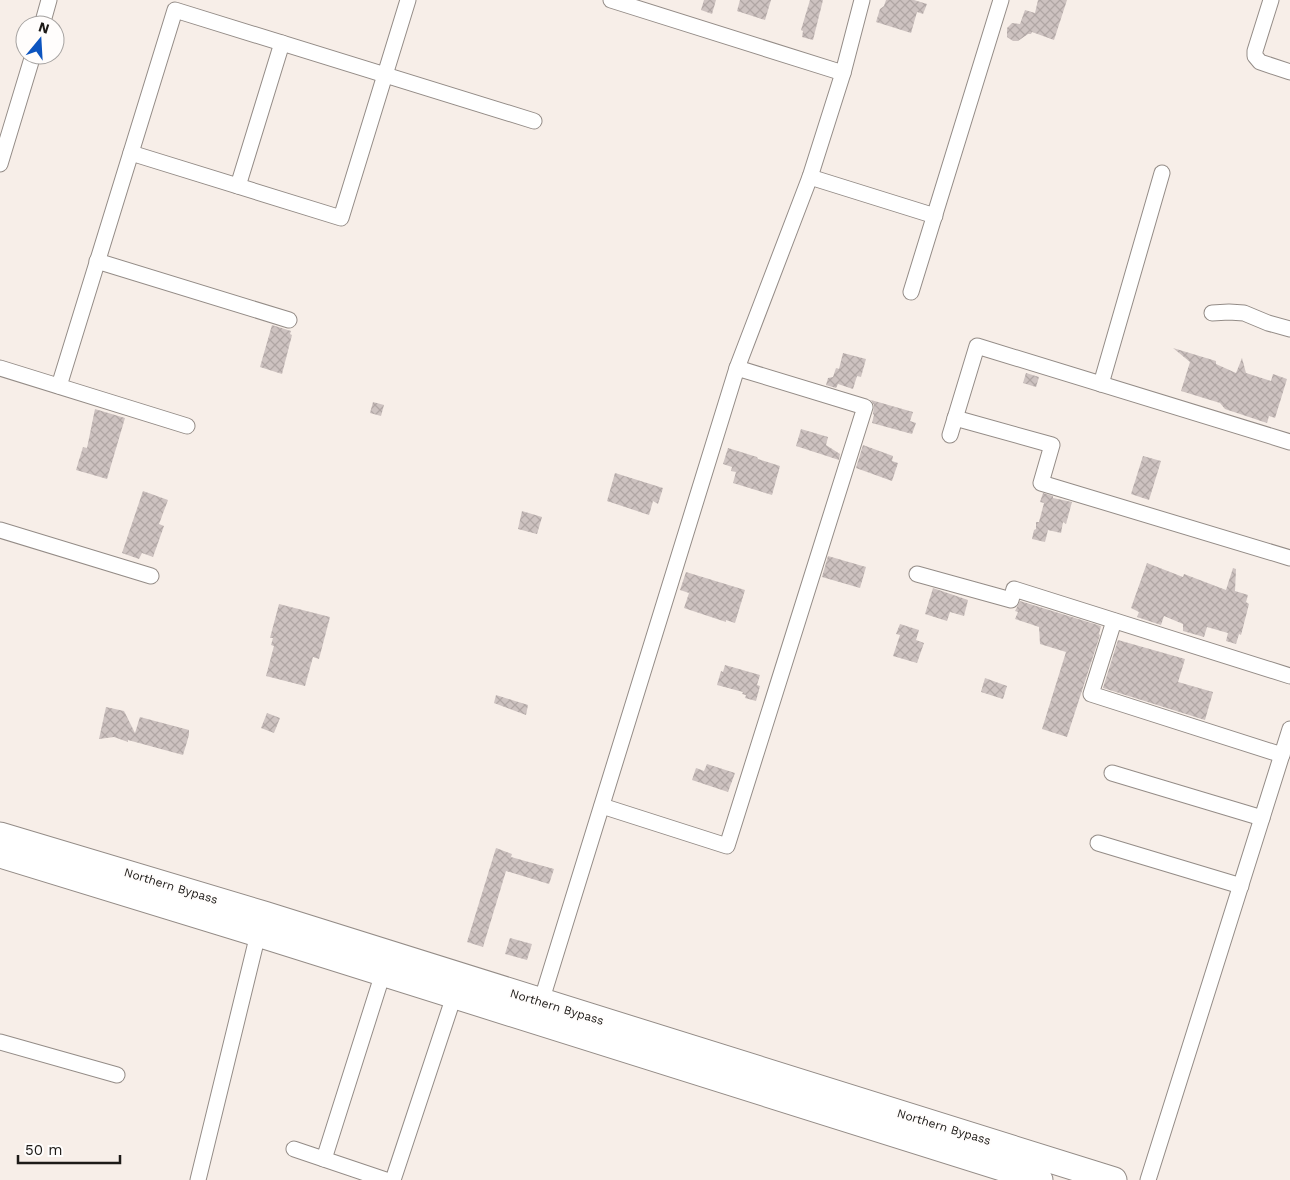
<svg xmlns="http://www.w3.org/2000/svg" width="1290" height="1180" font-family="'Work Sans',sans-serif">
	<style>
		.building { fill: url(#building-cross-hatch) }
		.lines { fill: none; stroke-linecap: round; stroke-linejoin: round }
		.street-casing { stroke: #948c87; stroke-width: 17 }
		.primary-casing { stroke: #948c87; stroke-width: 27 }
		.street { stroke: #fff; stroke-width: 15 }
		.primary { stroke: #fff; stroke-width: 25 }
		.labels { text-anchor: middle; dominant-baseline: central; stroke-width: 4; stroke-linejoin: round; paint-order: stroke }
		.street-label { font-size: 12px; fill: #1d1a17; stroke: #fffdfc }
	</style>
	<defs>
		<pattern id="building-cross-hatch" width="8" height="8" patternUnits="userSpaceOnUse" patternTransform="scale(1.25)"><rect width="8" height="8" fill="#cdc2c0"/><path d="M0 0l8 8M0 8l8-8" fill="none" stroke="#b0a6a4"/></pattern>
	</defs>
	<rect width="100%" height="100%" fill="#f7eee8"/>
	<g class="building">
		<path d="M704,0H716L712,14L701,10Z"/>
		<path d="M740,0H771L765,20L737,11Z"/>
		<path d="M810,0H823L813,40L802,37L803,31L801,30Z"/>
		<path d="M886,0H914L927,4L923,14L917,12L911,33L876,22L880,9L884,6Z"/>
		<path d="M1038,0H1067L1054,40L1032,32L1031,34H1028L1018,41H1013L1007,37V28L1012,23L1020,24L1025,10L1035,13Z"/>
		<path d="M272,325L291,331L290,334L292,335L282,374L260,367Z"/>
		<path d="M1173,348L1216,361V364L1236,373L1242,358L1246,373L1271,381L1273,374L1287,379L1275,418L1269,416L1267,423L1225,409L1220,403L1181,391L1190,362Z"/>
		<path d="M843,353L866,359L861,377L857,376L853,389L838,384L836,388L826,385L828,378L833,377L836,368L839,369Z"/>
		<path d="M1026,373L1039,377L1036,387L1023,383Z"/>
		<path d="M871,400L913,412L910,421L916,423L912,434L872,423L874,415L873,414L874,405Z"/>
		<path d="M373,402L384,405L381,416L370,413Z"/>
		<path d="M95,409L125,418L107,479L76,470L83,447L87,448Z"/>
		<path d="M801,429L828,437L826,445L840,454L839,460L796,446Z"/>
		<path d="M863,445L893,456L892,461L898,463L892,481L856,468Z"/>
		<path d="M728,448L757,457L758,459L780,466L772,495L733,483L736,472L731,471L732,467L723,464Z"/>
		<path d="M1143,456L1161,461L1149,500L1131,494Z"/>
		<path d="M615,473L663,488L658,504L653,501L649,515L607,501Z"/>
		<path d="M143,491L168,500L159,524L164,526L153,557L142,553L139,559L122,553Z"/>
		<path d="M1043,493L1053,496V498L1072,502L1066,524L1063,522L1061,533L1048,530L1045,542L1032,539L1034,530L1036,529V522H1039L1044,503L1040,502Z"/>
		<path d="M522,511L542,517L537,534L518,529Z"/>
		<path d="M828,556L866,567L860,588L822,577Z"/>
		<path d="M1147,563L1183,577L1184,574L1226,590L1233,568L1236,569L1235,591L1248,595L1246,602L1249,604L1241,635L1239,634L1236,644L1226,641L1228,633L1207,627L1204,637L1183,631V624L1164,616L1161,625L1137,617L1139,612L1131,608Z"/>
		<path d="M686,572L745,590L735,623L726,620V622L684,608L689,593L680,590Z"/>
		<path d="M933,588L968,600L964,616L950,612L947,621L925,614Z"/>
		<path d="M1020,601L1101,626L1099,634L1100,635L1067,737L1042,729L1066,652L1040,644L1039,627L1015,619L1018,612L1015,611Z"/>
		<path d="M279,604L330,617L319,659L313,657L305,686L266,676L274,646L271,645L273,638H270Z"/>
		<path d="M900,624L919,630L916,640L924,643L917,663L893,656L900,635L896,634Z"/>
		<path d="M1118,640L1185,659L1178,682L1213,692L1205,720L1103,688Z"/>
		<path d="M725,665L760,675L757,685L760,686L756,701L745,698L746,695L742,694L743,692L717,685L721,671L723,672Z"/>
		<path d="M985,678L1007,686L1003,699L981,692Z"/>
		<path d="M496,695L528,705L526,715L494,703Z"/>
		<path d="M106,707L124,711L135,733L140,717L189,730V735L183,755L128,740V742L114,737L99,739Z"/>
		<path d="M267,713L280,718L274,733L261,728Z"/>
		<path d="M707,764L735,773L728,792L692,780L696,768L704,771Z"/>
		<path d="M496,848L512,854L511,857L554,869L549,884L506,871L483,947L467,942Z"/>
		<path d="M510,938L532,944L527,960L505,954Z"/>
	</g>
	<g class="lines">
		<defs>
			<g id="street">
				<path d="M611,0L843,73"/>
				<path d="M1271,0L1255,51V56L1260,62L1290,72"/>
				<path d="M42,25L49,0"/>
				<path d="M131,153L341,218L408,0"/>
				<path d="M0,164L33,55"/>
				<path d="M810,177L935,216"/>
				<path d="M238,186L282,43"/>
				<path d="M97,261L289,320"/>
				<path d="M911,292L1001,0"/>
				<path d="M1212,313L1229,312L1244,313L1268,323L1290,329"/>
				<path d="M0,368L187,426"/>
				<path d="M1101,384L1162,173"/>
				<path d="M59,386L175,10L534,121"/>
				<path d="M955,418L1052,445L1041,483L1290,558"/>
				<path d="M950,435L977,346L1290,442"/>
				<path d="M0,530L151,576"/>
				<path d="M917,574L1011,600L1014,589L1290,676"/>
				<path d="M1114,621L1091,694L1282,755"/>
				<path d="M1112,773L1262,818"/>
				<path d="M602,806L727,846L854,442L865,407L737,368"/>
				<path d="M1098,843L1241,886"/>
				<path d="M541,1002L737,368L810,177L843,73L862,0"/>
				<path d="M0,1042L117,1075"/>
				<path d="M294,1149L386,1180"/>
				<path d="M324,1159L383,973"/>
				<path d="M198,1180L258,934"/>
				<path d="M393,1180L454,996"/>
				<path d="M1148,1180L1290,729"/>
			</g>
			<g id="primary">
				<path d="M0,835L264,914L1114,1180"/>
				<path d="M0,855L258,934L1040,1180"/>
			</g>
		</defs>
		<use href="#street" class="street-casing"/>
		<use href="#primary" class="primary-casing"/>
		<use href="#street" class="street"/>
		<use href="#primary" class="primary"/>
	</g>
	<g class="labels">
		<g class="street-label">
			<text transform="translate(171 886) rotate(17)">Northern Bypass</text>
			<text transform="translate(557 1007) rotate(17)">Northern Bypass</text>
			<text transform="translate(944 1127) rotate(17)">Northern Bypass</text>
		</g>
	</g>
	<g transform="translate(40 40) rotate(18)"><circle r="24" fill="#fffdfc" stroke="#a5a2a0"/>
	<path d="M0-4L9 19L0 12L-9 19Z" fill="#0c54bf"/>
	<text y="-8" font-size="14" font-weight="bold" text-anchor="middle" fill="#1d1a17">N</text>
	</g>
	<path d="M18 1155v8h102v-8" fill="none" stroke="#1d1a17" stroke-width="2.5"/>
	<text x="25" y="1155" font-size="15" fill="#1d1a17" stroke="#fffdfc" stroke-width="4" paint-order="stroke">50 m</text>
</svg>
